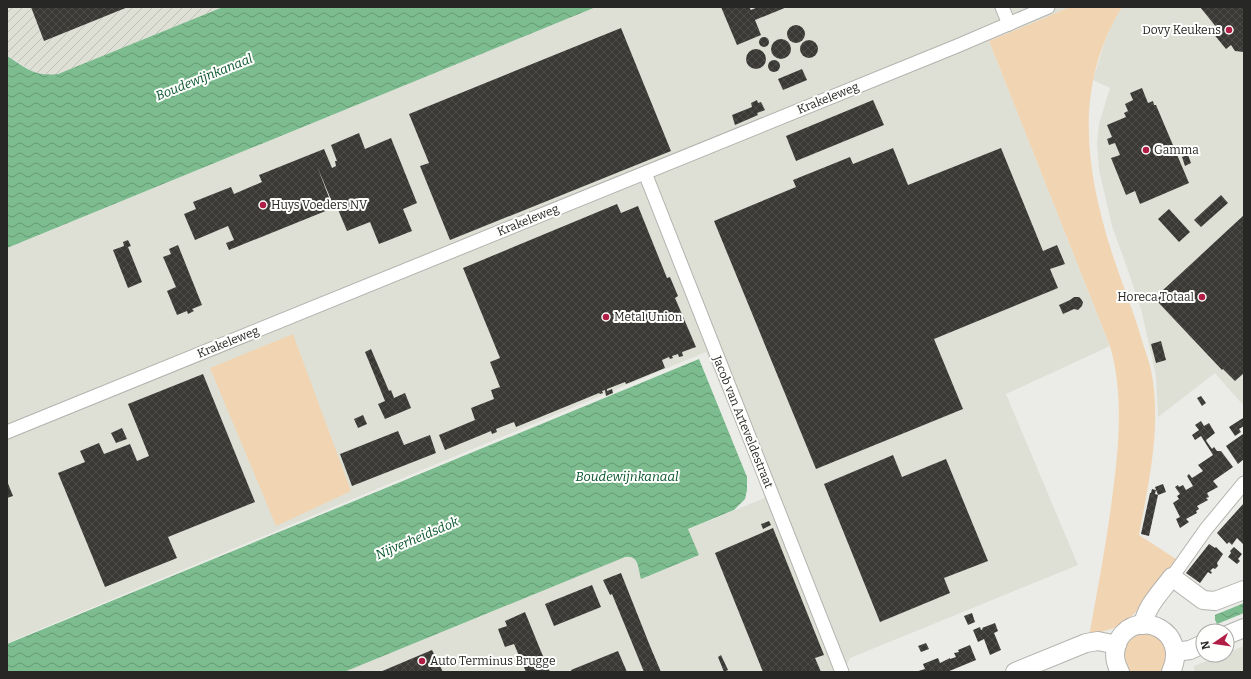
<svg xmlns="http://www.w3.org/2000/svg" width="1251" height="679" font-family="Bitter,serif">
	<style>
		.built { fill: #dee0d5 }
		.industrial { fill: url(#industrial-furrows) }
		.green { fill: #f1d4b1 }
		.water { fill: url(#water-waves) }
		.building { fill: url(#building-cross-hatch) }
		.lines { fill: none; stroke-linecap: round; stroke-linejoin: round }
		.minor-casing { stroke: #b2b2ae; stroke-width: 15 }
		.secondary-casing { stroke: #b2b2ae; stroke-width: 20 }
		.minor { stroke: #fff; stroke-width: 13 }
		.secondary { stroke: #fff; stroke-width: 18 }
		.poi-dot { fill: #b11e45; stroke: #fffffe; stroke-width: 1.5 }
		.labels { text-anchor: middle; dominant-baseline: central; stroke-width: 4; stroke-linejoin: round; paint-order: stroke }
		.poi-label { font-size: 12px; fill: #272726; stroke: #fffffe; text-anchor: start }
		.street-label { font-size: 12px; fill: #272726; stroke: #fffffe }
		.water-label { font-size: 13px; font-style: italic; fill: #08552b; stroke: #fffffe }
	</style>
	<defs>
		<pattern id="industrial-furrows" width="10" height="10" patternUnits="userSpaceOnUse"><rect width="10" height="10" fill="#dee0d5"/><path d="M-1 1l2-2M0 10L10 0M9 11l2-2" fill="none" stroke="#bec0b7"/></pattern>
		<pattern id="water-waves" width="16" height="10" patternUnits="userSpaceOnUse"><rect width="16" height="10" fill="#7cbc8e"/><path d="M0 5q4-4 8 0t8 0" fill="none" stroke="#669974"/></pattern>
		<pattern id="building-cross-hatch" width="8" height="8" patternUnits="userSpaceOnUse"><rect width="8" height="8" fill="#3a3936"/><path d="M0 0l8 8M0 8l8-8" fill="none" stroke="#4e4d4a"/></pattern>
	</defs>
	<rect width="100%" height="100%" fill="#ebece8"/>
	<g class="built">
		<path d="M596,7H1069L1047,17L989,41L1110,346L1006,394L1078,565L850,658L843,672H342L767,497L706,352L7,643V248Z"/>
		<path d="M1122,7H1244V406L1215,373L1158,417L1156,376L1141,309L1125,262L1112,226L1099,170L1097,143L1099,124L1110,88L1093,80L1105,41L1116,16Z"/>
		<path d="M1244,646V672H1194V666L1222,655H1227V653Z"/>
	</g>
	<path class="industrial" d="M7,7H223L58,74L47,75L35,73L7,56Z"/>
	<g class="green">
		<path d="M1069,7H1122C1074,86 1085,166 1111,250C1121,282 1134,312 1143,344C1146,353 1149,361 1151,370C1162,425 1149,481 1139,535L1176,559L1144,603L1127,621L1114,628L1089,636C1097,593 1105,550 1111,507C1118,455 1125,397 1110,346L989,41L1047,17Z"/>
		<path d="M293,334L351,491L276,526L210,368Z"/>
		<path d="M1142,631L1159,635L1168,651L1164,668L1160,672H1131C1120,662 1124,653 1127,640Z"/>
	</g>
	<g class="water">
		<path d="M223,7H596L7,248V56C26,68 35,77 58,74Z"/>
		<path d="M699,359L747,477V490L745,499L734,510L688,529L699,555L641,579C638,568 639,555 625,557L344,672H7V644Z"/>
		<path d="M1244,603V613L1217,624L1215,620V615Z"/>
	</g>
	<g class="building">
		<path d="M31,7H128L44,41Z"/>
		<path d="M721,7H749L751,10L758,7H787L755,20L761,35L737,45Z"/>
		<path d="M1200,7H1244V52L1235,51L1231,45L1226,49L1212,32L1217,28Z"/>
		<circle cx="796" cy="34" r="9"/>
		<path d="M621,28L671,151L450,240L420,166L429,163L409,114Z"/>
		<circle cx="764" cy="42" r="5"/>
		<circle cx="781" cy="49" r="10"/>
		<circle cx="809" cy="49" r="9"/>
		<circle cx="756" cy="59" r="10"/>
		<circle cx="774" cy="66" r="6"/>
		<path d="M802,69L807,80L783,90L778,79Z"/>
		<path d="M1142,88L1148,103L1153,101L1154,105H1156L1189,183L1140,204L1135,191L1126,195L1111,158L1120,155L1115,143L1109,145L1107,139L1112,137L1107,125L1126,117L1124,113L1128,111L1125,104L1133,100L1130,93Z"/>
		<path d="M757,100L758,103L761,102L765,110L757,113L758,115L735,125L732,115L752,107L751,103Z"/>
		<path d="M873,100L884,125L796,161L786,136Z"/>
		<path d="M359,133L365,149L391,138L417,203L403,209L412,231L379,244L370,222L347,231L334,200L332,202L317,166L333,208L229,250L226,243L234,240L228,226L195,240L184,214L196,209L193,202L231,187L234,194L262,182L259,175L324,149L332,168L336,166L335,161H337L331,145Z"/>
		<path d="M893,148L908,185L1001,148L1043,251L1057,245L1065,264L1050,269L1058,288L934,339L963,409L816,469L714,221L796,187L793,180L850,157L853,164Z"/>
		<path d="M1188,155L1191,163L1185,166L1182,157Z"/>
		<path d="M1221,195L1228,203L1201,227L1194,220Z"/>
		<path d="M617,204L621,213L638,206L667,278L670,277L678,296L675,298L696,347L682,352L683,356L679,357L678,354L672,356L673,358L670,359L669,357L662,360L665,368L626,384L625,382L607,389V391L612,389L613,393L606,396L605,390L602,391L603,393L600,394L599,393L516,427L514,422L496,429L497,432L492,434L491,431L445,450L439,435L475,420L471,408L494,399L491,390L500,387L490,362L500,358L463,268Z"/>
		<path d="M1169,209L1190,232L1179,242L1158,219Z"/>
		<path d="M1244,215V375L1243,374L1235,381L1223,369L1222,370L1156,300L1164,293L1162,291Z"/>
		<path d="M128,240L131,246L128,247L142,282L128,288L113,250L124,246L123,242Z"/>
		<path d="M178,245L202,305L192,309L194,311L188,314L187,311L177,315L167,291L176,287L163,257L171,254L169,249Z"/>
		<path d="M1074,297H1079L1081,299L1083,302L1082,306L1078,310L1074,309L1063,314L1059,305L1070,300Z"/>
		<path d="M1161,341L1166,360L1156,363L1151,344Z"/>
		<path d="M371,349L389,391L391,390L394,398L405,393L411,408L385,419L378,404L385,401L365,352Z"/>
		<path d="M203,374L255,502L168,537L177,558L105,587L58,473L85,462L80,451L99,443L104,454L130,444L137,461L149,456L128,404Z"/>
		<path d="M1201,396L1206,403L1202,406L1197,398Z"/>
		<path d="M363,415L367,424L358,428L354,419Z"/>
		<path d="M1243,418L1244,426L1239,429L1241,432L1235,436L1229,427Z"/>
		<path d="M1201,421L1204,426L1209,423L1215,433L1206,440L1207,442L1212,449L1214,447L1217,451H1221L1233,467L1213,481L1218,487L1207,493L1209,497L1206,498L1208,500L1197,506L1199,509L1196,511L1197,513L1186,519L1189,522L1180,528L1176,519L1180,517L1173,503L1179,499L1177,496L1180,494L1175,487L1178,485L1179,487L1183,485L1186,490L1193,486L1187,476L1189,474L1192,478L1203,471L1198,465L1213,455L1201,436L1195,440L1192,435L1199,430L1195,425Z"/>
		<path d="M122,428L127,439L116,443L111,433Z"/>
		<path d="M398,431L404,445L430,435L436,453L352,486L340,454Z"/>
		<path d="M1243,434L1244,435V459L1238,464L1226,446Z"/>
		<path d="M893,455L902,477L946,459L988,561L944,578L950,593L880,622L824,484Z"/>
		<path d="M7,481L13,496L7,498Z"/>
		<path d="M1163,484L1166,492L1158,495L1149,536L1141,534L1150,493H1151L1152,489L1156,490L1155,494L1158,495L1155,487Z"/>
		<path d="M1244,503V523L1243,525L1244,526V545L1237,538L1232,545L1229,542L1227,544L1217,533Z"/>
		<path d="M769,521L771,525L763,529L761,524Z"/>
		<path d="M773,528L824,655L815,658L821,672H763L715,553Z"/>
		<path d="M1209,544L1215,548L1216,547L1223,554L1217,563L1218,566L1215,569L1213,568L1210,571L1212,572L1211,574L1208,572L1200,583L1186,573Z"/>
		<path d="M1234,547L1242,554L1238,559L1240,561L1237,564L1228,557L1231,553L1230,551Z"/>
		<path d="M621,573L650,646L661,672H644L612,594L610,595L603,580Z"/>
		<path d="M592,585L601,607L554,626L545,604Z"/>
		<path d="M525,612L540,649L550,672H526L514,644L505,647L498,629L507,626L505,621Z"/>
		<path d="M972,613L975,622L968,625L964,616Z"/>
		<path d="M995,623L998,631L994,633L1001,650L990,655L984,639L978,642L973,630L980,627L981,630L983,629L982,628Z"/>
		<path d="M926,643L929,649L921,652L918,646Z"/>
		<path d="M970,645L976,660L947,672H915L925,669L923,664L938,658L940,663L950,658V659L956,657L954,653L959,652L958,650Z"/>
		<path d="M432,650L443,672H380Z"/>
		<path d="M618,651L627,672H572L571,670Z"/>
		<path d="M721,655L728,670L724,672L718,657Z"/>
	</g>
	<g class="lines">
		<defs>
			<g id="minor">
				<path d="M1002,7L1009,24"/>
				<path d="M645,173L842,672"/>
				<path d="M7,432L957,46L1048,7"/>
				<path d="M1172,577L1206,529L1244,483"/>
			</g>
			<g id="secondary">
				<path d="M1143,625C1146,606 1161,592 1172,577L1203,600L1215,601L1244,590"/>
				<path d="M1227,635L1244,628"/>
				<path d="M1176,652L1190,650L1203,644"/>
				<path d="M1015,672L1086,643L1098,641L1117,645"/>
				<path d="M1120,672C1114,661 1113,651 1119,639C1138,607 1190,631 1171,672"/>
			</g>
		</defs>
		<use href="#minor" class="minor-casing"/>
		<use href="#secondary" class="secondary-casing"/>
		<use href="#minor" class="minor"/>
		<use href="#secondary" class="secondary"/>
	</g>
	<g class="poi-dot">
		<circle cx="1229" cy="30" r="4"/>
		<circle cx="1146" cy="150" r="4"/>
		<circle cx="263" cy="205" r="4"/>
		<circle cx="1202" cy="297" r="4"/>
		<circle cx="606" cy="317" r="4"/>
		<circle cx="422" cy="661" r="4"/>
	</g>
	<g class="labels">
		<g class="poi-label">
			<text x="1221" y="30" text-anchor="end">Dovy Keukens</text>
			<text x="1154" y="150">Gamma</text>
			<text x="271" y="205">Huys Voeders NV</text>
			<text x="1194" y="297" text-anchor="end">Horeca Totaal</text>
			<text x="614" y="317">Metal Union</text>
			<text x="430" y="661">Auto Terminus Brugge</text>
		</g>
		<g class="street-label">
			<text transform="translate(828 98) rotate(-22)">Krakeleweg</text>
			<text transform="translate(528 220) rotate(-22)">Krakeleweg</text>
			<text transform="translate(228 342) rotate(-22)">Krakeleweg</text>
			<text transform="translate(743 422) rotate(68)">Jacob van Arteveldestraat</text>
		</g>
		<g class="water-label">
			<text transform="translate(204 77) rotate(-22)">Boudewijnkanaal</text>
			<text x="627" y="476">Boudewijnkanaal</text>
			<text transform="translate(417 538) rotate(-23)">Nijverheidsdok</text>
		</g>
	</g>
	<rect width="1251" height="679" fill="none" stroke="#272726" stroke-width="16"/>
	<g transform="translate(1215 643) rotate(257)"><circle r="19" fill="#fffffe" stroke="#a9a9a8"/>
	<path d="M0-3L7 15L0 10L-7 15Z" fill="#b11e45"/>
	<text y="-6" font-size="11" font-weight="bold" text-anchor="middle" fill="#272726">N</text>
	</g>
</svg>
